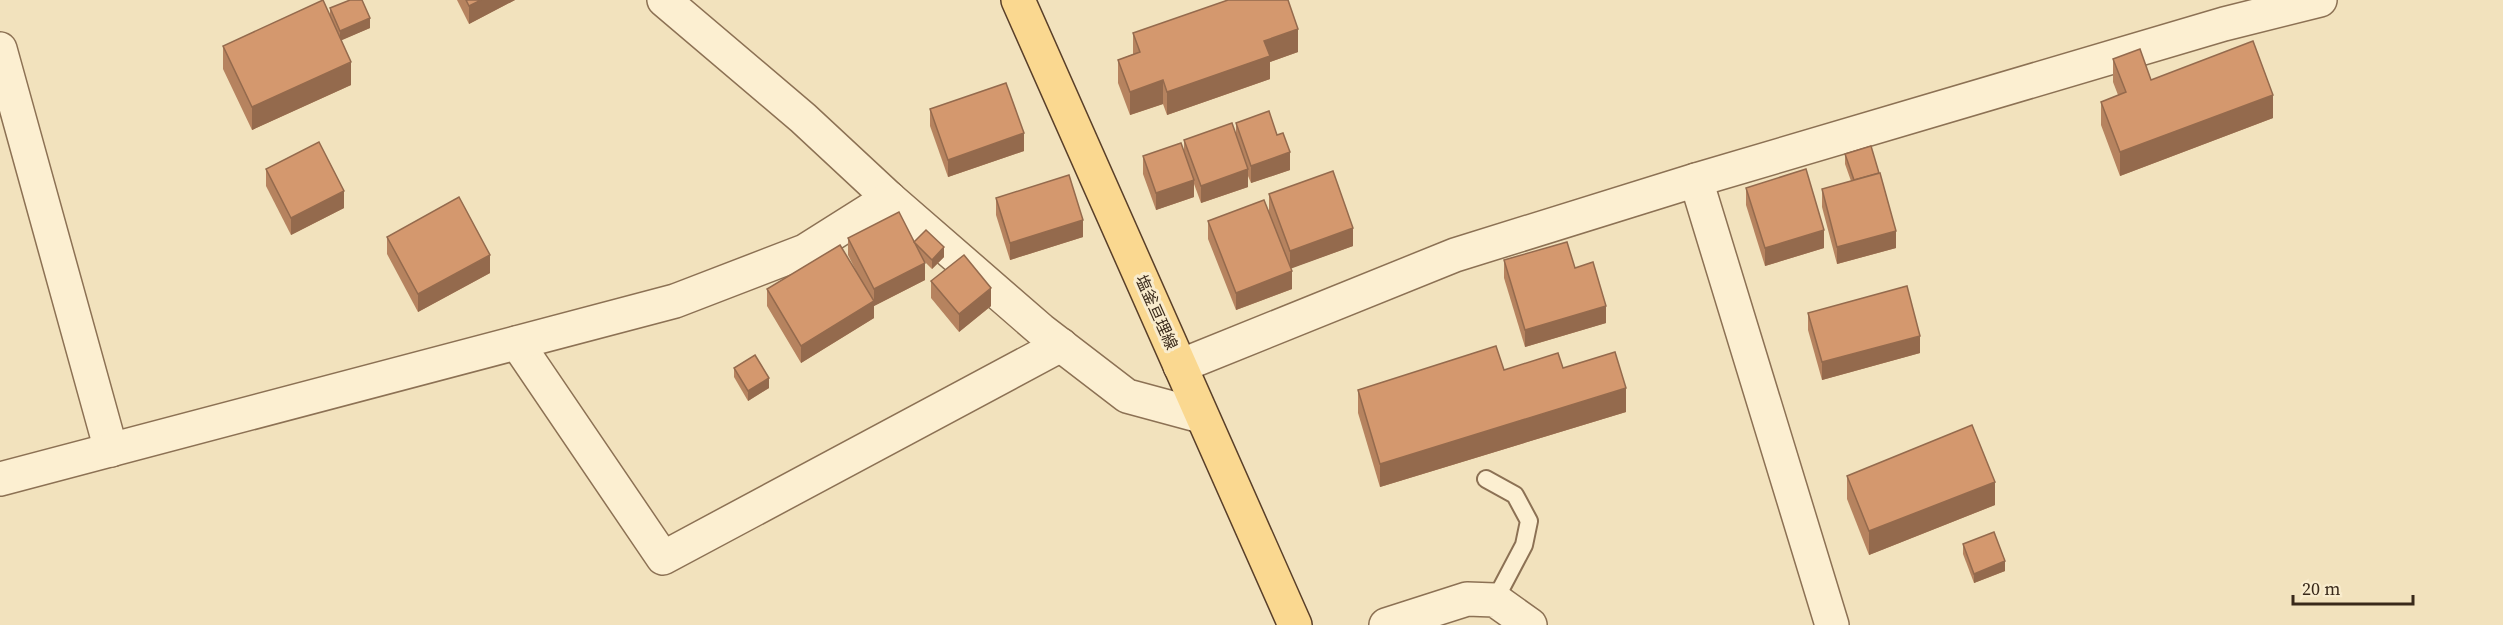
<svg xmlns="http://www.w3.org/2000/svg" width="2503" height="625" font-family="'Source Serif 4','Noto Sans JP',serif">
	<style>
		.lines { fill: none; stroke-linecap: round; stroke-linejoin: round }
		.lane-casing { stroke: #8c7154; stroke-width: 20 }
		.street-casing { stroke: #8c7154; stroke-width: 36 }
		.primary-casing { stroke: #593f29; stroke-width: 36 }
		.lane { stroke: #fcefd1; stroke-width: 16 }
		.street { stroke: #fcefd1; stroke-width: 33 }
		.primary { stroke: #fad890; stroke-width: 33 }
		.wall { fill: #b6835f }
		.shaded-wall { fill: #946a4d }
		.building { fill: #d4986e; stroke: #946a4d; stroke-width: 1.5 }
		.labels { text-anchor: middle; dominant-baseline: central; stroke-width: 6; stroke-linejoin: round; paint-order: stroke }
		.street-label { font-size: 16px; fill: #39291a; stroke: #f9eccd }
	</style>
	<rect width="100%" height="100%" fill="#f2e2bd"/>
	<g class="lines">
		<defs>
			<path id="lane" d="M1486,479L1515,495L1529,521L1524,545L1495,600"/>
			<g id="street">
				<path d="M664,0L803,118L889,198L1041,330L1127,396L1201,416"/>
				<path d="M0,49L111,450"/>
				<path d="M1696,180L1832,625"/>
				<path d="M517,343L663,558L1061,345"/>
				<path d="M1180,366L1455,255L1696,180L2224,24L2320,0"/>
				<path d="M0,479L675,301L805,251L889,198"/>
				<path d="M1386,625L1467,599L1495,600L1530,625"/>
			</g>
			<path id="primary" d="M1018,0L1295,625"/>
		</defs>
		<use href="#lane" class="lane-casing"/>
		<use href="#street" class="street-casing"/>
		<use href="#primary" class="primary-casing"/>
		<use href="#lane" class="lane"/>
		<use href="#street" class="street"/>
		<use href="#primary" class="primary"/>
	</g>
	<g class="wall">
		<path d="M457,0H515L469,24Z"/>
		<path d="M330,8L370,28L341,40L351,85L252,130L223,69V46L330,16Z"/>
		<path d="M1133,33L1298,52L1270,62V79L1167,115L1163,104L1130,115L1118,83V60L1133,54Z"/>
		<path d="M2113,59L2151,80L2273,118L2120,176L2101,125V102L2118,95L2113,82Z"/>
		<path d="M930,109L1024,151L948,177L930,126Z"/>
		<path d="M1236,123L1290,170L1251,183L1248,176V187L1201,203L1194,184V197L1156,210L1143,174V156L1184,152V140L1236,135Z"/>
		<path d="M1845,154L1896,248L1837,264L1822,207V189L1851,181L1845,164Z"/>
		<path d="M266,169L344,208L291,235L266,186Z"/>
		<path d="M1746,188L1824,248L1765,266L1746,205Z"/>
		<path d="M1269,194L1353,246L1291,268L1292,289L1236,310L1208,239V221L1269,212Z"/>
		<path d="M996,198L1083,237L1010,260L996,215Z"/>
		<path d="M387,237L490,273L418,312L387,254Z"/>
		<path d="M848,238L914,242L944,257L932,269L925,262V280L874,306V318L801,363L767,306V289L856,271L848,255Z"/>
		<path d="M1504,260L1575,268L1606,323L1525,347L1504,278Z"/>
		<path d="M931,281L991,306L959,332L931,298Z"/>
		<path d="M1808,313L1920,353L1822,380L1808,330Z"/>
		<path d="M734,368L769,388L748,401L734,377Z"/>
		<path d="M1504,370L1626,412L1380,487L1358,413V390Z"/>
		<path d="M1847,476L1995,505L1869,555L1847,499Z"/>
		<path d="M1963,544L2005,571L1974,583L1963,554Z"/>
	</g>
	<g class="shaded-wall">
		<path d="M481,0H515L469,24V6Z"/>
		<path d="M370,18V28L340,41V31Z"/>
		<path d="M1298,29V52L1270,62V79L1167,115V92L1264,41Z"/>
		<path d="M351,62V85L252,130V107Z"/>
		<path d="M1163,80V104L1130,115V92Z"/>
		<path d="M2273,95V118L2120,176V152Z"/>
		<path d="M1024,133V151L948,177V160Z"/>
		<path d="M1290,152V170L1251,183V166Z"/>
		<path d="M1248,169V187L1201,203V186Z"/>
		<path d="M1194,180V197L1156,210V193Z"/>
		<path d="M344,191V208L291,235V218Z"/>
		<path d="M1083,220V237L1010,260V243Z"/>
		<path d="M1353,228V246L1290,269V251Z"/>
		<path d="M1824,230V248L1765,266V248Z"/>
		<path d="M1896,231V248L1837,264V247Z"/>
		<path d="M944,247V257L932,269V260Z"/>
		<path d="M490,255V273L418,312V294Z"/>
		<path d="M925,263V280L874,306V289Z"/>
		<path d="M1292,271V289L1236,310V293Z"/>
		<path d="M991,288V306L959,332V314Z"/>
		<path d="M874,301V318L801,363V346Z"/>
		<path d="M1606,306V323L1525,347V330Z"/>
		<path d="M1920,336V353L1822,380V362Z"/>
		<path d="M769,378V388L748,401V391Z"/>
		<path d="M1626,388V412L1380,487V464Z"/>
		<path d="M1995,482V505L1869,555V531Z"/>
		<path d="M2005,561V571L1974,583V574Z"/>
	</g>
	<g class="building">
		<path d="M323,0L351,62L252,107L223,46Z"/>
		<path d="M350,0H362L370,18L340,31L330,8Z"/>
		<path d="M466,0H481L469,6Z"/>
		<path d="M1228,0H1288L1298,29L1264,41L1270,56L1167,92L1163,80L1130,92L1118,60L1140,52L1133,33Z"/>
		<path d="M2253,41L2273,95L2120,152L2101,102L2126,92L2113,59L2140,49L2151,80Z"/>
		<path d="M1006,83L1024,133L948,160L930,109Z"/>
		<path d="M1269,111L1277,135L1283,133L1290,152L1251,166L1236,123Z"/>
		<path d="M1232,123L1248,169L1201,186L1184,140Z"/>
		<path d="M319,142L344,191L291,218L266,169Z"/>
		<path d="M1181,143L1194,180L1156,193L1143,156Z"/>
		<path d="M1871,146L1879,173L1854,180L1845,154Z"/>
		<path d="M1806,169L1824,230L1765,248L1746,188Z"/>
		<path d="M1333,171L1353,228L1290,251L1269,194Z"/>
		<path d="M1880,173L1896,231L1837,247L1822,189Z"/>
		<path d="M1069,175L1083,220L1010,243L996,198Z"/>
		<path d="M459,197L490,255L418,294L387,237Z"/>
		<path d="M1264,200L1292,271L1236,293L1208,221Z"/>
		<path d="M899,212L925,263L874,289L848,238Z"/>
		<path d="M926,230L944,247L932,260L914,242Z"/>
		<path d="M1567,242L1575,268L1593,262L1606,306L1525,330L1504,260Z"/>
		<path d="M840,245L874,301L801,346L767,289Z"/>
		<path d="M964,255L991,288L959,314L931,281Z"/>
		<path d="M1907,286L1920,336L1822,362L1808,313Z"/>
		<path d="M1496,346L1504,370L1558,353L1563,368L1615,352L1626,388L1380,464L1358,390Z"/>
		<path d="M755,355L769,378L748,391L734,368Z"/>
		<path d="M1972,425L1995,482L1869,531L1847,476Z"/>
		<path d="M1994,532L2005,561L1974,574L1963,544Z"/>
	</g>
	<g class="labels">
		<g class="street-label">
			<text transform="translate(1157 312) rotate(66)">塩釜亘理線</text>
		</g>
	</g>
	<path d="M2293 595v9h120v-9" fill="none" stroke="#39291a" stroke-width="3"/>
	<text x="2302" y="595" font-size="18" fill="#39291a" stroke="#f9eccd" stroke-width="4.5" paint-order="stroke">20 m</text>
</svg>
